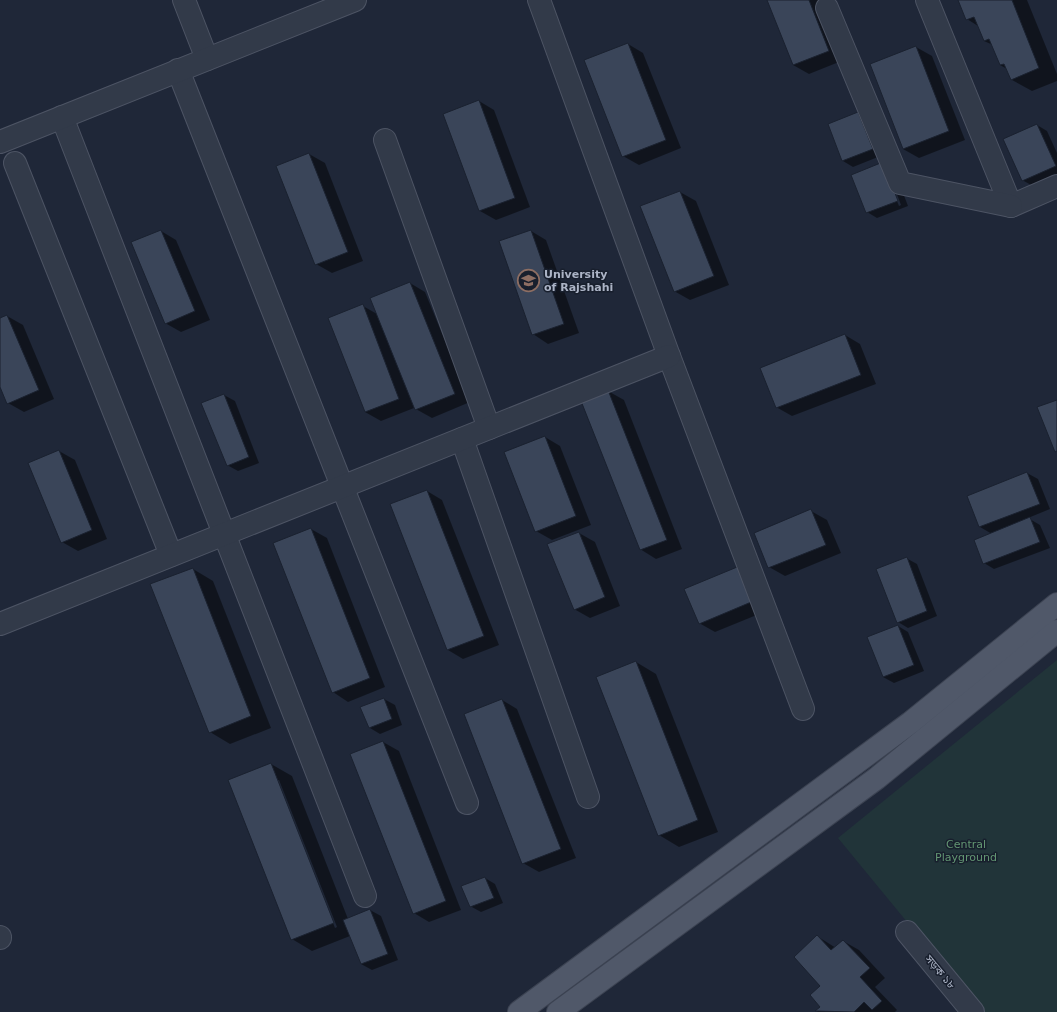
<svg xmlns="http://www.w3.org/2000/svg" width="1057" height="1012" font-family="'DejaVu Sans','Noto Sans Bengali',sans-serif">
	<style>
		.green { fill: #213439 }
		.shadow { fill: #0007; fill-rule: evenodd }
		.building { fill: #3a4559; stroke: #1a212f }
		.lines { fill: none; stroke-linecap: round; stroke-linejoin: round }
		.minor-casing { stroke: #4d5464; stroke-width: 24 }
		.major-casing { stroke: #3c4352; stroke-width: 24 }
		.minor { stroke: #323a49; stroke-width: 22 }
		.major { stroke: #505869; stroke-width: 22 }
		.labels { text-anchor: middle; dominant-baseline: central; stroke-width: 3; stroke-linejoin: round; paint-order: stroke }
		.poi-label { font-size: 11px; font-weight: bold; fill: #acb4c6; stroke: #181f2d; text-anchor: start }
		.park-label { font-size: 11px; fill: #639773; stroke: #181f2d }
		.street-label { font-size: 11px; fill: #acb4c6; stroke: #181f2d }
	</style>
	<rect width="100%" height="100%" fill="#1f2738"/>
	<path class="green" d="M1057,660V1012H981L838,838Z"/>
	<g class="shadow">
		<path d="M768,0H820L844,60L809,74L793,65Z"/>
		<path d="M959,0H1027L1057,74V81L1032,91L1012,80L1007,69L1000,65L993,45L984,41L978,26L967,19Z"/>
		<path d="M628,44L643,53L681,148L639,165L623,156Z"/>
		<path d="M916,47L932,56L965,140L919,158L903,149Z"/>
		<path d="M479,101L494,110L530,207L496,220L480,211Z"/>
		<path d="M858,113L868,119L883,155L853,167L843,161L829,125Z"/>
		<path d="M1037,125L1047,131L1057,153V175L1033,186L1022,180Z"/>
		<path d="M309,154L325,163L363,261L332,273L316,264Z"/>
		<path d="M883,163L894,169L908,206L877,218L867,212L852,175ZM885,171H888L901,205L899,206Z"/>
		<path d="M680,192L696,201L729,285L690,300L674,291L642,207Z"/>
		<path d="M161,231L176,240L210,320L181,332L165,323Z"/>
		<path d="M531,231L546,240L579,333L548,344L533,334Z"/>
		<path d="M410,283L425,292L470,402L432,418L414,408L381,421L365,412L363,306L377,314Z"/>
		<path d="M7,316L23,325L54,399L24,412L8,403L0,384V319Z"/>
		<path d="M845,335L860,344L876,384L792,416L776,407Z"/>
		<path d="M608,391L624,400L682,549L656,559L640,549Z"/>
		<path d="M224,395L235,401L259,463L238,471L227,465Z"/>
		<path d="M545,437L560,446L591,525L552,540L536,531Z"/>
		<path d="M59,451L75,460L107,539L78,551L62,542Z"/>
		<path d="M1027,473L1038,479L1050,509L1028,518L1040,525L1050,548L994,569L984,563L992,534L980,527Z"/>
		<path d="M427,491L442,500L499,645L463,659L448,650Z"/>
		<path d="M811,511L827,520L841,553L785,576L769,567Z"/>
		<path d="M311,529L327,538L385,687L348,702L333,692Z"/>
		<path d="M579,533L595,542L620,606L590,618L574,609Z"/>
		<path d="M906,558L917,564L937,616L908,628L898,622Z"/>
		<path d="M741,567L771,609L715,632L699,623Z"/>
		<path d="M193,569L213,581L271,728L230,744L210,732Z"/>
		<path d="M898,626L908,632L924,671L894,683L883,677Z"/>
		<path d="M636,662L656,674L718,832L679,847L659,835Z"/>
		<path d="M384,699L395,705L402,725L380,734L370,728Z"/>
		<path d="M502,700L517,709L576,858L539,872L523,863Z"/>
		<path d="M383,742L399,751L461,910L429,922L414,913Z"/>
		<path d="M271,764L292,776L348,919L370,910L381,916L398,960L372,970L361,964L350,936L312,951L292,939ZM277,780H279L337,927L335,928Z"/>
		<path d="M485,878L495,884L503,903L481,912L470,906Z"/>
		<path d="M817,936L836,948L843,941L859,950L885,978L875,987L897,1010L895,1012H817L822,1007V986Z"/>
	</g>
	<g class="building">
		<path d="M767,0H809L829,51L793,65Z"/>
		<path d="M958,0H1012L1039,68L1011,80L1004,64L1000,65L989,39L984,41L974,17L966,20Z"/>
		<path d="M628,43L666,140L622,157L584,60Z"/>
		<path d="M916,46L949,131L903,149L870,64Z"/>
		<path d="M479,100L515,198L479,211L443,114Z"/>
		<path d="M858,112L873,149L842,161L828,124Z"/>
		<path d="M1037,124L1056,166L1022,181L1003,139Z"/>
		<path d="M309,153L348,252L315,265L276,166Z"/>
		<path d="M883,162L898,201L866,213L851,175Z"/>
		<path d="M680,191L714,276L674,292L640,206Z"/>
		<path d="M161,230L195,311L165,324L131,242Z"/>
		<path d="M531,230L564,324L532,335L499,241Z"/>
		<path d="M410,282L455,394L415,410L370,298Z"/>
		<path d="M363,304L399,399L365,412L328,318Z"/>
		<path d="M7,315L39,390L7,404L0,387V318Z"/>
		<path d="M845,334L861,375L776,408L760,368Z"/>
		<path d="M608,390L667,540L640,550L581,401Z"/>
		<path d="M224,394L249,457L227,466L201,403Z"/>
		<path d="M1057,400V451L1055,452L1037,407Z"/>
		<path d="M545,436L576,516L535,532L504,452Z"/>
		<path d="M59,450L92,530L61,543L28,463Z"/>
		<path d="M1027,472L1040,504L979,527L967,496Z"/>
		<path d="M427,490L484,636L447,650L390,504Z"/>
		<path d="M811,509L826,545L768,568L754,533Z"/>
		<path d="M1030,517L1040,542L983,564L974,540Z"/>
		<path d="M311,528L370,678L332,693L273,543Z"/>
		<path d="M579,532L605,597L574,610L547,544Z"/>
		<path d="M907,557L927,611L897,623L876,569Z"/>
		<path d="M742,565L756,600L699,624L684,589Z"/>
		<path d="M193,568L251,716L209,733L150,584Z"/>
		<path d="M898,625L914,665L883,677L867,637Z"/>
		<path d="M636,661L698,820L658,836L596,677Z"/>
		<path d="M384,698L392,719L369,728L360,707Z"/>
		<path d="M502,699L561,849L522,864L464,714Z"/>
		<path d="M383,741L446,901L413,914L350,754Z"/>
		<path d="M271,763L334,923L291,940L228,780Z"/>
		<path d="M485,877L494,898L470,907L461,886Z"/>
		<path d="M370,909L388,954L361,964L343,920Z"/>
		<path d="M817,935L831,950L843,940L870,968L860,977L882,1001L872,1010L864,1002L854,1012L815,1011L820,1007L810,995L820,986L794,957Z"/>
	</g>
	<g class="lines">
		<defs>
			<g id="minor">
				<path d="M184,0L207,59"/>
				<path d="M539,0L669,356L803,709"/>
				<path d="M927,0L1011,206L1057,186"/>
				<path d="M827,8L900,183L1011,206"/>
				<path d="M178,70L467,803"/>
				<path d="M62,117L365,896"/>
				<path d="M385,140L489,428"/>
				<path d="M0,142L355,0"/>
				<path d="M15,163L171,555"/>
				<path d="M462,439L588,797"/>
				<path d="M0,624L669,356"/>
				<path d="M907,932L973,1012"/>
				<path d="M0,937V938"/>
			</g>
			<g id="major">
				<path d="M519,1012L910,723L1057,604"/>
				<path d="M558,1012L877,778L1057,631"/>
			</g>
		</defs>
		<use href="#minor" class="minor-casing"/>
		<use href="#major" class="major-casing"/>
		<use href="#minor" class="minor"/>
		<use href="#major" class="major"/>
	</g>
	<defs>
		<symbol id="university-ring" viewBox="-11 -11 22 22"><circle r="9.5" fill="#181f2d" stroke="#8d6e63" stroke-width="1.5"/><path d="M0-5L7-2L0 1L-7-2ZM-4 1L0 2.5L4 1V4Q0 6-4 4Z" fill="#8d6e63"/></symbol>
	</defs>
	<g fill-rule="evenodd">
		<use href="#university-ring" x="516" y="268" width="25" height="25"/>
	</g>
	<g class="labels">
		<g class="poi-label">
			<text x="544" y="274">University<tspan x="544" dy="13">of Rajshahi</tspan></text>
		</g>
		<g class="park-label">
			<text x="966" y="844">Central<tspan x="966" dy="13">Playground</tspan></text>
		</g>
		<g class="street-label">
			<text transform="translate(940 972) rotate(50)">সড়ক ১৮</text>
		</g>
	</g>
</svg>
